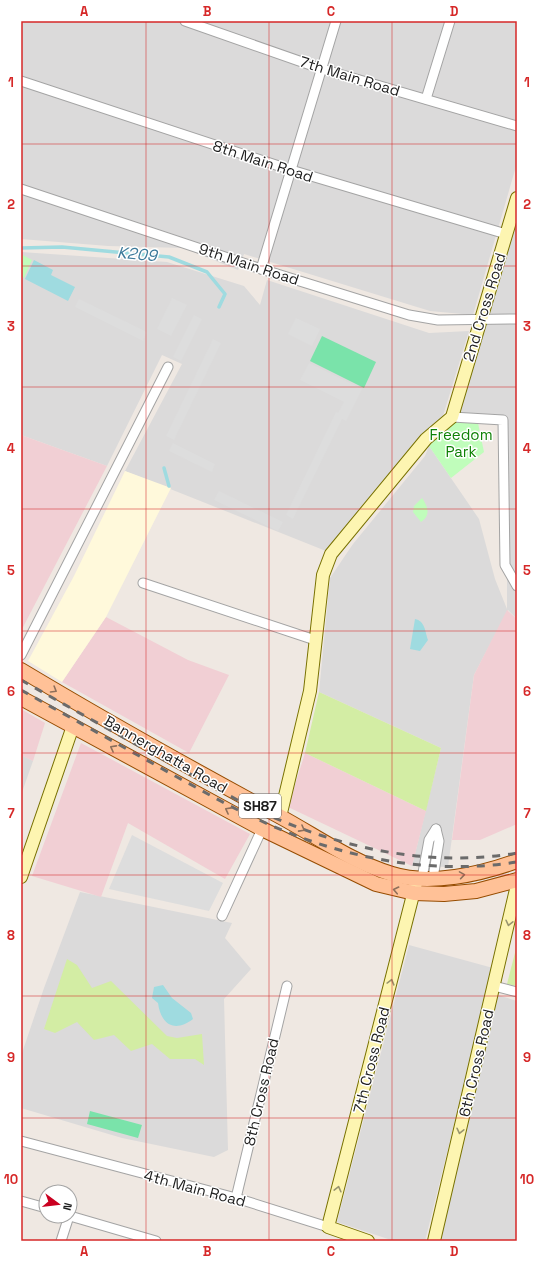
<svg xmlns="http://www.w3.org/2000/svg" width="538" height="1262" font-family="'Space Grotesk',sans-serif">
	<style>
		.residential { fill: #dbdada }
		.commercial { fill: #f1cfd4 }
		.education { fill: #fff9db }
		.grass { fill: #d3eda4 }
		.park { fill: #c0fdbb }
		.pitch { fill: #7ae3aa }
		.parking { fill: #ddd }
		.water { fill: #9fdbe0 }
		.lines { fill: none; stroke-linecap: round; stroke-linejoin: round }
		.stream { stroke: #9fdbe0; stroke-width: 3.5 }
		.street-casing { stroke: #a4a4a4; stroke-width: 11 }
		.secondary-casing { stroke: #787100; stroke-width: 14 }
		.primary-casing { stroke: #964c00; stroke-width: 16 }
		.street { stroke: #fff; stroke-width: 9 }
		.secondary { stroke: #fdf5b1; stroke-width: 12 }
		.primary { stroke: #ffc197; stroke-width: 14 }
		.rail { stroke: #6b6b6b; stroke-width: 3; stroke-dasharray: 8 8; stroke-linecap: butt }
		.oneway { stroke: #8e6f5a }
		.oneway2 { stroke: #98946e }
		.grid { fill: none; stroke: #d62828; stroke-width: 1; stroke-opacity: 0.55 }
		.labels { text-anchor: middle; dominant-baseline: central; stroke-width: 3; stroke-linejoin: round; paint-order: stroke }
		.shield { fill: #fff; stroke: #616161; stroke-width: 1 }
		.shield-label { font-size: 14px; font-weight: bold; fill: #1d1d1d }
		.street-label { font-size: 15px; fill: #1d1d1d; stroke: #fff }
		.park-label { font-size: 15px; fill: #0e8105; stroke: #fff }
		.water-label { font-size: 16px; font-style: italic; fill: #3c7a9a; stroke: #fff }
		.neatline { fill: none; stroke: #d62828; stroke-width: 1.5 }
		.grid-label { font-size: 13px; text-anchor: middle; font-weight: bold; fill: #d62828 }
	</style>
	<rect width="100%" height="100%" fill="#efe8e2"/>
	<g class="residential">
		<path d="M21,21H517V163L473,315L430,311L244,254L238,270L184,248L108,246L21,239Z"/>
		<path d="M517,212V314L486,315Z"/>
		<path d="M21,252L167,262L244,286L260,305L267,280L429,333L469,331L443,416L326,551L125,471L182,364L162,355L107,466L21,435Z"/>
		<path d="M517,321V619L508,610L474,675L448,867L412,866L441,748L319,692L330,578L353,544L425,456L429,446L479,519L495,579L507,609V417L460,413L483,322Z"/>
		<path d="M21,755L33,761L21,795Z"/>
		<path d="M80,892L232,923L225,938L251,969L224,999L228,1150L214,1157L122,1138L21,1108V1056L44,988Z"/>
		<path d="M409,945L493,968L425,1241H394L337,1222Z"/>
		<path d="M498,995L517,1001V1241H435Z"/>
	</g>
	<g class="commercial">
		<path d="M21,435L107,466L21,631Z"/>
		<path d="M507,610L517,619V824L480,840H452L474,675Z"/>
		<path d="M106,617L188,660L229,675L189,753L62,682Z"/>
		<path d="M21,709L45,723L33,761L21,755Z"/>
		<path d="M81,743L250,834L225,879L128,823L101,897L32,876Z"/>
		<path d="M305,753L426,811L412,866L288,807Z"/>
	</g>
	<path class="education" d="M125,471L171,488L106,617L62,682L28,661L74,576Z"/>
	<g class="grass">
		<path d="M319,692L441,748L426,811L305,753Z"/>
		<path d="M517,945V986L507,984Z"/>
		<path d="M67,959L77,965L92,988L111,981L167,1036L177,1038L202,1034L204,1065L195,1059H170L152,1044L131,1051L114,1035L94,1040L77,1022L55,1033L44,1029Z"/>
	</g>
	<g class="park">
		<path d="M21,254L32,260L24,278L21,276Z"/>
		<path d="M454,420L478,423L484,452L451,478L429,446Z"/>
		<path d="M422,498C428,507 431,515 421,522L413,512L414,506Z"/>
	</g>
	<g class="pitch">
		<path d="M322,336L376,362L364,388L310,361Z"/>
		<path d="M90,1111L142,1125L138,1138L87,1124Z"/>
	</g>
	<g class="parking">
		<path d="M172,298L187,305L171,336L157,329Z"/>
		<path d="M79,299L147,332L143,341L75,307Z"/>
		<path d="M194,315L202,319L181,361L173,357Z"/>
		<path d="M296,318L320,329L312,346L288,334Z"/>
		<path d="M213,339L221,343L174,440L166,436Z"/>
		<path d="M309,363L362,389L346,421L342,419L293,519L286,515L336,412L338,413L344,402L300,380Z"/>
		<path d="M173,443L215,464L212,472L169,451Z"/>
		<path d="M219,491L283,522L278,531L214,500Z"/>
		<path d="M132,835L223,883L209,911L109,889Z"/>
	</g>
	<g class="water">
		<path d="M34,260L53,270L51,275L75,287L68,301L25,279Z"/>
		<path d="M415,619C425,621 425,631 428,640L420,651L410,649Z"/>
		<path d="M163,985L172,998L191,1013L193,1019C175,1033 161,1025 158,1003L152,998L154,987Z"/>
	</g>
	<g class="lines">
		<g class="stream">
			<path d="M21,248L62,247L169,257L207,272L225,294L219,307"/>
			<path d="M164,468L169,486"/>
		</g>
		<defs>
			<g id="street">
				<path d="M185,21L322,69L517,126"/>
				<path d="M21,81L291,170L506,234"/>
				<path d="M426,99L450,21"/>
				<path d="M21,189L261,269L409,315L438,320L517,319"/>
				<path d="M261,269L336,21"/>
				<path d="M452,417L503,420L505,565L517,586"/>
				<path d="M143,583L315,640"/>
				<path d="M21,655L168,367"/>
				<path d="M422,878L429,840L436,829"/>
				<path d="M433,878L439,841L436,829"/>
				<path d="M222,916L262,829"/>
				<path d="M494,986L517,992"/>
				<path d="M21,1141L236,1198L328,1227"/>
				<path d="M236,1198L287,986"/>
				<path d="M21,1201L46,1208"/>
				<path d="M70,1216L156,1241"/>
				<path d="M61,1241L69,1216"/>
			</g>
			<g id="secondary">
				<path d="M280,817L310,691L323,575L331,554L426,439L452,417L517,198"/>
				<path d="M21,877L73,726"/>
				<path d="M368,1241L328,1227L416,883"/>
				<path d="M434,1241L517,885"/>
			</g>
			<g id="primary">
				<path d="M21,670C106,721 192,769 279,816C316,836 352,862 392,874C430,886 481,874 517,861"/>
				<path d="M21,698L262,829L376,884L414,893L444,894L476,891L517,880"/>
			</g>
		</defs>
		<use href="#street" class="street-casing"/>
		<use href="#secondary" class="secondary-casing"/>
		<use href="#primary" class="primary-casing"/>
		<use href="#street" class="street"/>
		<use href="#secondary" class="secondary"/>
		<use href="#primary" class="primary"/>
		<g class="rail">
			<path d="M21,680C74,710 126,739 179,768C206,782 232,798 259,811C339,848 429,868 517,853"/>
			<path d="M21,690C73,719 125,748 177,777C203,791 228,806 255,818C336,857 428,876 517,862"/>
		</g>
	</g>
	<defs><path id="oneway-chevron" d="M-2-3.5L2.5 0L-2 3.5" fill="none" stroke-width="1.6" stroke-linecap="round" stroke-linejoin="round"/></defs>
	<g class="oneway">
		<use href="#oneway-chevron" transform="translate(54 690) rotate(31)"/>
		<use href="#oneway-chevron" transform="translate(113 748) rotate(-152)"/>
		<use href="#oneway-chevron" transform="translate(228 810) rotate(-152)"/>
		<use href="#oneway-chevron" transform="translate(302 829) rotate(29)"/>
		<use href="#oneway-chevron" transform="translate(462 875) rotate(-9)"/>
		<use href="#oneway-chevron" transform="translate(396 890) rotate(-168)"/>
	</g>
	<g class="oneway2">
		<use href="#oneway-chevron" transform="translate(509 923) rotate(103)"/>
		<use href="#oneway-chevron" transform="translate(391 982) rotate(-75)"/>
		<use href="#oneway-chevron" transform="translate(460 1131) rotate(103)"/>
		<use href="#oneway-chevron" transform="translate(338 1189) rotate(-76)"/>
	</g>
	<path class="grid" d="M146,21V1241M269,21V1241M392,21V1241M21,144H517M21,266H517M21,387H517M21,509H517M21,631H517M21,753H517M21,875H517M21,996H517M21,1118H517"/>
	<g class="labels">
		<rect class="shield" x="239" y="794" width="42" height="24" rx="3"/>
		<g class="shield-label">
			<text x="260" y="806">SH87</text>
		</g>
		<g class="street-label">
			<text transform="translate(350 76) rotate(17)">7th Main Road</text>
			<text transform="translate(263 161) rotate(18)">8th Main Road</text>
			<text transform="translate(249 264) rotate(18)">9th Main Road</text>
			<text transform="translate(484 307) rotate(-73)">2nd Cross Road</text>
			<text transform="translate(166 754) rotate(30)">Bannerghatta Road</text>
			<text transform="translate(371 1060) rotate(-76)">7th Cross Road</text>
			<text transform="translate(476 1063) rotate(-77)">6th Cross Road</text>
			<text transform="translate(261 1092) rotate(-77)">8th Cross Road</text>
			<text transform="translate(195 1188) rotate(15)">4th Main Road</text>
		</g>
		<g class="park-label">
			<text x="461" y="434">Freedom<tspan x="461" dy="17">Park</tspan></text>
		</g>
		<g class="water-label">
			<text transform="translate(137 254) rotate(5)">K209</text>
		</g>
	</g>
	<rect width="538" height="1262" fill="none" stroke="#ffffff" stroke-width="44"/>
	<g transform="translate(58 1204) rotate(105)"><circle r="19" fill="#ffffff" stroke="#a5a5a5"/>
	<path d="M0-3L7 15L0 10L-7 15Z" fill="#ca0020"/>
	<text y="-6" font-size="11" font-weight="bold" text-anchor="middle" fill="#1d1d1d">N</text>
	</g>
	<rect x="22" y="22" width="494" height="1218" class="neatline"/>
	<g class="grid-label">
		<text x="84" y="16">A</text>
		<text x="207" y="16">B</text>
		<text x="331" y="16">C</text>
		<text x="454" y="16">D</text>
		<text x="11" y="87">1</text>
		<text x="527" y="87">1</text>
		<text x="11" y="209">2</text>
		<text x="527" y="209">2</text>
		<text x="11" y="331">3</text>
		<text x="527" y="331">3</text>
		<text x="11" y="453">4</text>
		<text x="527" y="453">4</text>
		<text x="11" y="575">5</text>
		<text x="527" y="575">5</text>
		<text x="11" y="696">6</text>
		<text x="527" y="696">6</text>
		<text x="11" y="818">7</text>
		<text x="527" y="818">7</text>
		<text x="11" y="940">8</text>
		<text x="527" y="940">8</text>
		<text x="11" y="1062">9</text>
		<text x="527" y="1062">9</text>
		<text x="11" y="1184">10</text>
		<text x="527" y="1184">10</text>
		<text x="84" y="1256">A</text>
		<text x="207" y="1256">B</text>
		<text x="331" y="1256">C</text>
		<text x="454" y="1256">D</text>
	</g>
</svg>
